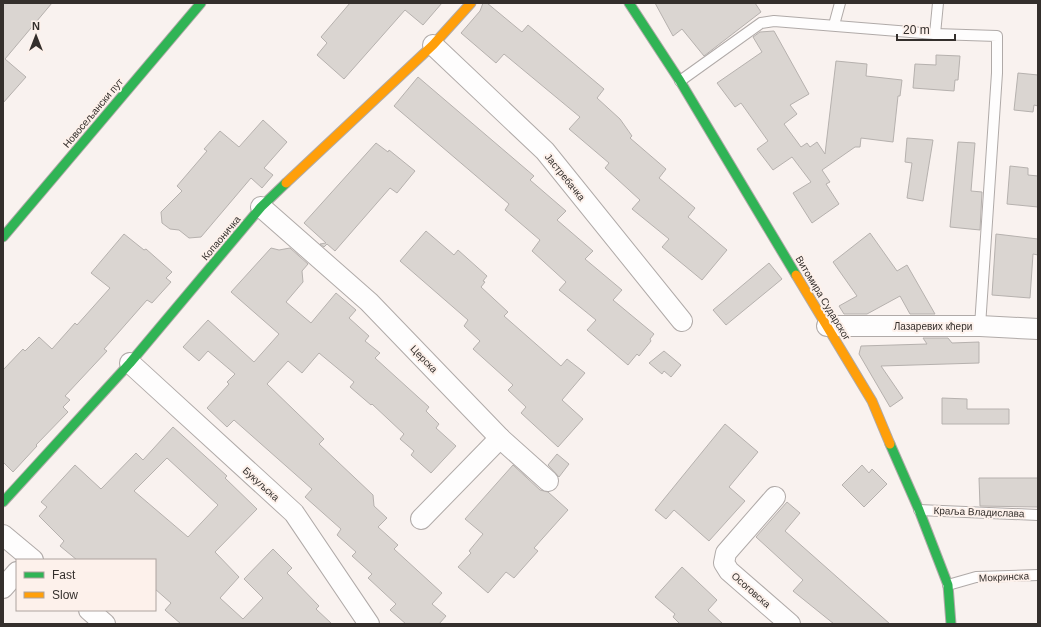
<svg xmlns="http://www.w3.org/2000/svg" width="1041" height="627" font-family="Arial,sans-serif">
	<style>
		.building { fill: #dad5d1; stroke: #b6b1ae; fill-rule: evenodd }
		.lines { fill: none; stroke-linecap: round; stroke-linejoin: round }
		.lane-casing { stroke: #b0aaa8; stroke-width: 12 }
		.street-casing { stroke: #b0aaa8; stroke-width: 22 }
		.fast-casing { stroke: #b0aaa8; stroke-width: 11 }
		.slow-casing { stroke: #b0aaa8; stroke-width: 11 }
		.lane { stroke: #fefdfd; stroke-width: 10 }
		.street { stroke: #fefdfd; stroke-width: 20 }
		.fast { stroke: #30b455; stroke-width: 9 }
		.slow { stroke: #ff9f0a; stroke-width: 9 }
		.labels { text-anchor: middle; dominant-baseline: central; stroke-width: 4; stroke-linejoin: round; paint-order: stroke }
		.street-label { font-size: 10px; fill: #342f2c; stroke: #fdf1eb }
	</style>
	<rect width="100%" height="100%" fill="#f9f2ef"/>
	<g class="building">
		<path d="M3,3H52L5,59L26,77L3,103Z"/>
		<path d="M350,3H442L423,25L405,10L344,79L317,55L327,43L321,37Z"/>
		<path d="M483,3H487L522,32L528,25L604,89L597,98L620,119L632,136L630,138L666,169L659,178L695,208L688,217L727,250L702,280L662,247L669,239L632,209L640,200L605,168L609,163L569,129L580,117L504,54L496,63L461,33L480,11Z"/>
		<path d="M655,3H755L761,12L704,56L682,29L673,36Z"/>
		<path d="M774,31L809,94L790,105L797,114L784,124L801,147L807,143L810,147L817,142L825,154L836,61L867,64L866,76L902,80L900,96H898L893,142L861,138L860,147H855L822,170L830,182L826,184L839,204L812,223L793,193L811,182L792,157L773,170L757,149L768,141L741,103L735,107L717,83L762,52L753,37L760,32Z"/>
		<path d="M936,55L960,56L958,80H955L954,91L913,88L915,64L936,65Z"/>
		<path d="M1018,73L1038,75V106L1034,105L1033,112L1014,110Z"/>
		<path d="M418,77L534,176L530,180L566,211L557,220L593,251L585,259L622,290L613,300L654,334L650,339L651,341L639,356L637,354L628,365L587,330L596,320L559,290L566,282L532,251L540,240L505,210L509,204L394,106Z"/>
		<path d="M263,120L287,142L264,168L273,175L262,188L251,178L201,237L189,238L179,230L170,229L162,223L161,212L182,191L177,186L207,151L204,149L220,131L239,147Z"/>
		<path d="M907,138L933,140L923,201L907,198L912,163L905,162Z"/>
		<path d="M958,142L975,143L971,191L982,192L980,230L950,227Z"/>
		<path d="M376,143L388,152L389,150L415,171L397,193L390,188L335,251L327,244L324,247L320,244L326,243L304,223Z"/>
		<path d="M1010,166L1028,168V175L1038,176V207L1007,204Z"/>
		<path d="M426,231L454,255L458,250L487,276L483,281L485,282L481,287L508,312L504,316L561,366L567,359L585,373L562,400L583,419L558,447L521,413L526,407L508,390L513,385L473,349L480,341L464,326L468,320L400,261Z"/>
		<path d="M870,233L897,271L907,265L935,314H910L900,296L867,314H844L839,306L857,296L833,262Z"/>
		<path d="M124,234L144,250L146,249L172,272L166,278L171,282L152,303L147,300L104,349L107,351L65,396L70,400L63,407L68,412L36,445L37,446L13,472L3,462V370L23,349L25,351L39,337L52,349L75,323L77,325L110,288L91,273Z"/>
		<path d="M996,234L1038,239V255L1033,254L1030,298L992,295Z"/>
		<path d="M271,248L279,250L290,248L308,264L302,271L303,282L286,302L311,323L336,293L356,310L349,318L369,336L365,341L380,353L375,358L429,407L426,411L439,424L436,428L456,446L431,473L411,455L414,451L400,439L404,434L372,404L371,405L350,387L354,382L319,353L302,373L288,361L267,384L324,439L319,444L373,495L374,506L387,518L378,527L398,545L394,549L442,593L432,604L446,616L439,624H406L390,610L396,604L368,578L372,574L352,556L356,552L337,535L341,529L305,497L312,489L234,420L227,427L207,408L229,384L227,382L235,374L208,351L199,361L183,347L208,320L254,362L279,334L231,292Z"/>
		<path d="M769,263L782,279L726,325L713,310Z"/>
		<path d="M923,338H948L952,343L979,342V363L881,366L903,398L890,407L859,354L861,346L927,344Z"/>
		<path d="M664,351L681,365L671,377L664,371L662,374L649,363Z"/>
		<path d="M942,398L967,399V409H1009V424H942Z"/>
		<path d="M725,424L758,452L729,487L745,501L709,541L674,510L666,519L655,510Z"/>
		<path d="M173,427L227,476L225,478L257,509L215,552L239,577L220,598L243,619L263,598L244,579L273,549L292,568L287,573L319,606L316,609L332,624H181L165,610L171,603L155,589V560H77L60,546L64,541L39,516L47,507L41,502L75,465L101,489L136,453L143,460ZM167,458L218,505L188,537L134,491Z"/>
		<path d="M557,454L569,464L559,477L548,465Z"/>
		<path d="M513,465L540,490L548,492L568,510L534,548L538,551L514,578L506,572L488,593L458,567L471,553L469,551L483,534L465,519Z"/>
		<path d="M862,465L869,473L872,469L887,484L864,507L842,485Z"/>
		<path d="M979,478H1038V507L980,506Z"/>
		<path d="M787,502L800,513L785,531L890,624H834L793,591L803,580L756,537Z"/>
		<path d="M682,567L717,600L708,610L723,624H680L673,617L675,614L655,597Z"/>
	</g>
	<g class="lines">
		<defs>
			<g id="lane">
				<path d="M938,3L935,34L997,36V73L980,326"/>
				<path d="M834,25L840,3"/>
				<path d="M680,81L761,23L774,21L935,34"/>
				<path d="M919,510L1038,515"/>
				<path d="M948,585L976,577L1038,575"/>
			</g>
			<g id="street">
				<path d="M433,45L545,151L682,321"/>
				<path d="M261,207L369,302L500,438L421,519"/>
				<path d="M827,326H980L1038,329"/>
				<path d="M130,363L294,513L369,624"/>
				<path d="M500,438L548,481"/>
				<path d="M775,497L726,553L724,563L729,571L790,624"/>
				<path d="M3,535L33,560"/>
				<path d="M3,588L17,572"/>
				<path d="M89,610L105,624"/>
			</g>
			<g id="fast">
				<path d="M629,3L680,81L796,275"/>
				<path d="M3,237L201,3"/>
				<path d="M890,444L919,510L948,585L951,624"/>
				<path d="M3,502L130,363L261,207L286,183"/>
			</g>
			<g id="slow">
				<path d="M286,183L433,45L471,3"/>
				<path d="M796,275L872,401L890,444"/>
			</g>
		</defs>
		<use href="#lane" class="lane-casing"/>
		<use href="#street" class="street-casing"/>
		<use href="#fast" class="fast-casing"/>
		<use href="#slow" class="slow-casing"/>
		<use href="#lane" class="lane"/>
		<use href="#street" class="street"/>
		<use href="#fast" class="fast"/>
		<use href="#slow" class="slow"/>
	</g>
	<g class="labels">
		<g class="street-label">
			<text transform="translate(93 113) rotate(-50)">Новосељански пут</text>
			<text transform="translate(565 177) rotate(51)">Јастребачка</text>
			<text transform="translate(221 238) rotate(-50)">Копаоничка</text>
			<text transform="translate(823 298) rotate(59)">Витомира Сударског</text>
			<text x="933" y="326">Лазаревих кћери</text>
			<text transform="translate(424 359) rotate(46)">Церска</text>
			<text transform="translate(261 484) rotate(42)">Букуљска</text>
			<text transform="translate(979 512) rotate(2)">Краља Владислава</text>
			<text transform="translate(1004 577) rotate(-3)">Мокринска</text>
			<text transform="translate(751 590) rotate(41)">Осоговска</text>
		</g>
	</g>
	<rect width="1041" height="627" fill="none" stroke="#342f2c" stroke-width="8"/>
	<rect x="16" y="559" width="140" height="52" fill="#fdf1eb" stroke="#ada39f"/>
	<rect x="24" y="572" width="20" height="6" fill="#30b455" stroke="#ada39f"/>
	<text x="52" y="579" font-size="12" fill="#342f2c">Fast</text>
	<rect x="24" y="592" width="20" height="6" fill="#ff9f0a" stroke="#ada39f"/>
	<text x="52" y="599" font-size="12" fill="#342f2c">Slow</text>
	<g transform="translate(36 36)" stroke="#fdf1eb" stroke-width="3" paint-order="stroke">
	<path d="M0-3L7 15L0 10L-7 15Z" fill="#342f2c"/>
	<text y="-6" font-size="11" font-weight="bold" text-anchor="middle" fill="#342f2c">N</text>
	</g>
	<path d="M897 34v6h58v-6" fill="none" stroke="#342f2c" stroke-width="2"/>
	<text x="903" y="34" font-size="12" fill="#342f2c" stroke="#fdf1eb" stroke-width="3" paint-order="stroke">20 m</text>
</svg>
